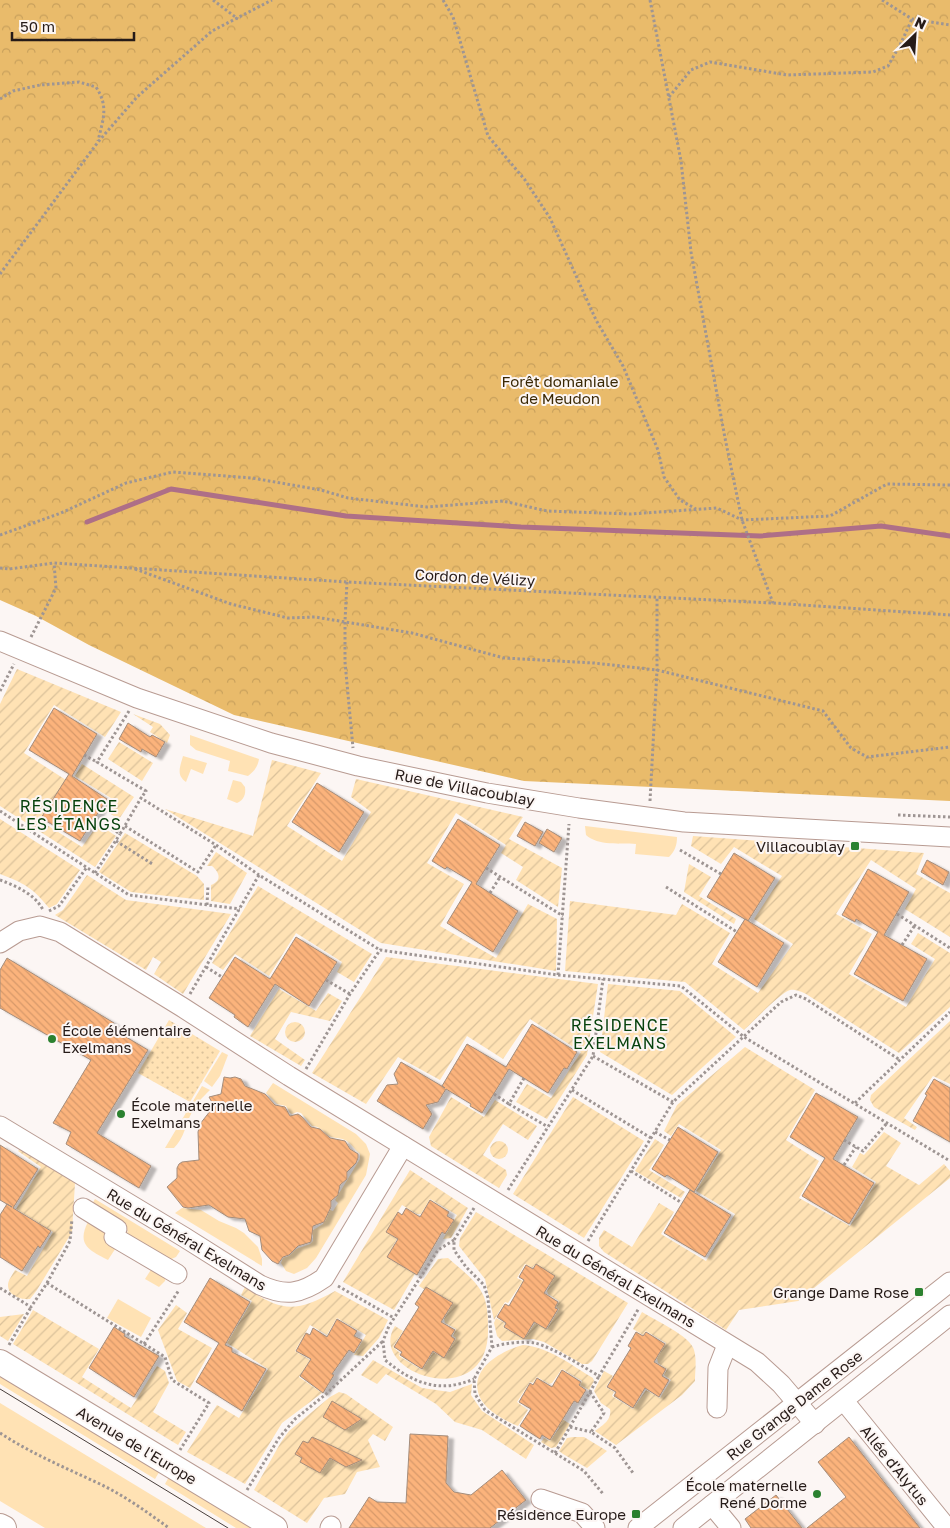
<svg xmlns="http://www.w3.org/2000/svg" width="950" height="1528" font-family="'Golos Text',sans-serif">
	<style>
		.grass { fill: #ffe2b4 }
		.forest { fill: url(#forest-crowns) }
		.park { fill: url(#park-dots) }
		.garden { fill: url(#garden-furrows) }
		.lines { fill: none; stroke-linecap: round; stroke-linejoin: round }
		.stream { stroke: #ae6f87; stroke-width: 5 }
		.building { fill: url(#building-back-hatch); stroke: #a48d7c; filter: url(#shadow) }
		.minor-casing { stroke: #b89b92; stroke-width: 21 }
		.major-casing { stroke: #b89b92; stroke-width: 26 }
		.path { stroke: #9e9593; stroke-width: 3; stroke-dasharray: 2.5 2.5; stroke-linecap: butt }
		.minor { stroke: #fff; stroke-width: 19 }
		.major { stroke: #fff; stroke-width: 24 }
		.tram { stroke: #493f3c; stroke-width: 1 }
		.poi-dot { fill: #2b812f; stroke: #fcf6f4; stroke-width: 2 }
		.labels { text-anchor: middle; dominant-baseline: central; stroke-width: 4; stroke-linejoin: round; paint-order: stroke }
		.park-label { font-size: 15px; fill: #3a2804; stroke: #fcf6f4 }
		.street-label { font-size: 15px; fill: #261b18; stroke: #fcf6f4 }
		.poi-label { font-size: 15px; fill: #261b18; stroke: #fcf6f4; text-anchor: end }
		.neighbourhood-label { font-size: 16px; letter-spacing: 1px; fill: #07420d; stroke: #fcf6f4 }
	</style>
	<defs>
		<pattern id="forest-crowns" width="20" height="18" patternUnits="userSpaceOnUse" patternTransform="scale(1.25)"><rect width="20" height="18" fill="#e9bb6b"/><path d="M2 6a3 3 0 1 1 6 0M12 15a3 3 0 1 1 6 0" fill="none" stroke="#c8a05c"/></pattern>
		<pattern id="park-dots" width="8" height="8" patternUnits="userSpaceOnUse" patternTransform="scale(1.25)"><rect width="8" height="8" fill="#ffe2b4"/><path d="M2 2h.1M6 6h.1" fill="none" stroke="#dac19a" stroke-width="1.8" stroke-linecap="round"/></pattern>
		<pattern id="garden-furrows" width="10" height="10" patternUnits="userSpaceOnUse" patternTransform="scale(1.25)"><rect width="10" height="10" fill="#ffe2b4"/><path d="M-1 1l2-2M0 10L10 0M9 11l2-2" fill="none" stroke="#dac19a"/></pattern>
		<pattern id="building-back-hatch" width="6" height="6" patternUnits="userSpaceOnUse" patternTransform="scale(1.25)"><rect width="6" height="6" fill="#fbb37b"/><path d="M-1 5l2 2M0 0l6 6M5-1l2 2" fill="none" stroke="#d7996a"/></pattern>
		<filter id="shadow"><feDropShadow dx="5.5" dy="3" stdDeviation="1" flood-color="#0004"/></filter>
	</defs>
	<rect width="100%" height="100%" fill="#fcf6f4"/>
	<g class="grass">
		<path d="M190,735L259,759C258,766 254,772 248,776L228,771L230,761L196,750L190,745Z"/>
		<path d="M183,756L207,763L203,774L191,769L186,782C176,775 180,767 183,756Z"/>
		<path d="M233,780L241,782L245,787C246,794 244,800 237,803L227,799Z"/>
		<path d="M585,826L677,837C677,845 675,851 669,857L635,854L636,844C621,843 598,846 586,835Z"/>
		<path d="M222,1052L228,1055L220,1076L212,1087L204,1081Z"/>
		<path d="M273,1083L356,1134L366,1144L370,1154L366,1175L316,1258L307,1268L294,1274L286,1271L281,1263L283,1258L289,1256L296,1249L310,1244L313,1241V1235L310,1232L323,1224L330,1210L333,1211L338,1203L335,1200L360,1159V1154C355,1150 353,1146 348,1142C343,1137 335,1139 329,1136C323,1132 320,1126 312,1126L301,1113L297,1112L292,1114L290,1113L286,1106L277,1104L266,1093Z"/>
		<path d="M202,1086L210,1090C203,1097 196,1103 192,1112C185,1125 185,1137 174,1148H165Z"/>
		<path d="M95,1199L180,1251L176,1257L169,1260L123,1240L128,1231L97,1211L92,1204Z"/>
		<path d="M182,1208L201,1210L219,1221L236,1228L244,1233L258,1247L262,1259V1266L175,1213Z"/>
		<path d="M90,1218L119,1243L108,1260C86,1249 76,1243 90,1218Z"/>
		<path d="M154,1265L166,1276L165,1281L159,1287L145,1279Z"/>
		<path d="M118,1299L151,1318L141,1337L107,1318Z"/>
		<path d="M0,1372L161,1469L155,1479L0,1384Z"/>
		<path d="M0,1403L206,1528H45L0,1501Z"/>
		<path d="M170,1475L258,1528H236L165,1484Z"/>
	</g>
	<path class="forest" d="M0,0H950V801L524,781L234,715L89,645L36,616L0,600Z"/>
	<path class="park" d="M169,1020L220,1051L190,1102L138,1073Z"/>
	<g class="garden">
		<path d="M17,669L121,712L105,737L54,705L24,753L66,780L39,820L82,847L98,824L116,836L95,867L0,806V704Z"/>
		<path d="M133,714L160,724L170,735L167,743L150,732L153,727Z"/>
		<path d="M119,742L153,763L142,781L108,759Z"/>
		<path d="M272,760L321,773L287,826L342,861L371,812L351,797L356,779L523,817L509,839L562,868L558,907L516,880L523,867L501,853L506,845L456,813L427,863L464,884L440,926L496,958L528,904L557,919L556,971L381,943L165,809L253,836Z"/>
		<path d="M82,764L134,797L119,819L104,810L111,798L75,776Z"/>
		<path d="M0,819L80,870L57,904L49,908C33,888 24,883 0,874Z"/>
		<path d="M125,833L197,876L204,884V900L131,892L99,872Z"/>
		<path d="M693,836L924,853L916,874L950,893V937L905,909L916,889L871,860L836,914L872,934L849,974L906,1007L935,959L911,944L918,933L950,953V1007L899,1053L806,994C802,992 795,989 790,990C780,993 753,1022 744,1030L685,982L565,971L570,901L676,915L682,904L730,933L712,964L758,993L793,944L754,919L782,876L734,847L721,864L691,846Z"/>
		<path d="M216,852L247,873L230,904L211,901V885C222,881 220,873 212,866H207Z"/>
		<path d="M689,864L711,877L699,896L736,919L734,924L684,892Z"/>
		<path d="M87,875L126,900L231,914L183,994L154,974L161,962L153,957L146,970L55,915L63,910Z"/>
		<path d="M258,886L372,954L354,982L337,972L342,962L296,933L269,976L235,954L223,970L212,963Z"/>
		<path d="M386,957L598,984L587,1055L547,1119L516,1102L527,1084L551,1098L581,1052L530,1019L503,1059L467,1036L440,1080L398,1057L366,1104L312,1073Z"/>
		<path d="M608,984L680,991L736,1037L672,1095L600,1052Z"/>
		<path d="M279,989L316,1011L328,993L342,1001L330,1021L291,1012L275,1039L305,1060L301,1066L250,1036Z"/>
		<path d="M950,1021V1084L933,1076L904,1118L917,1127L915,1130L874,1107L870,1100L871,1095Z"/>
		<circle cx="295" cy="1032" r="10"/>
		<path d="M745,1047L815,1090L786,1140L819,1161L799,1198L850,1226L876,1182L852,1167L860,1153L864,1155L884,1132L901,1143L886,1166L919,1185L944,1164L950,1171V1178L798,1301L739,1310L726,1330L604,1252L599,1246V1238L604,1230L632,1247L659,1203L674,1212L661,1234L706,1261L735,1214L696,1191L721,1150L679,1124L671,1136L664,1131L677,1105Z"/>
		<path d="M451,1097L484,1117L495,1100L537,1126L528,1140L503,1124L483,1155L506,1170L507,1175L499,1188L431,1146L429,1137Z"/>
		<path d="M573,1097L644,1141L584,1238L513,1194Z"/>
		<path d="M655,1139L664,1145L649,1170L685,1192L681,1198L635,1171Z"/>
		<circle cx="499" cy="1150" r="9"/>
		<path d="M20,1149L75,1183L72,1232L37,1290L30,1299C21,1300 8,1296 8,1285C8,1280 13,1274 15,1270L27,1276L53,1232L16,1209L41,1167L18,1151Z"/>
		<path d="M410,1170L468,1208L451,1238L443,1239L457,1215L430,1199L421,1214H417L402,1205L386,1232L397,1239L387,1257L415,1274L394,1310L343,1282Z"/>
		<path d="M476,1212L628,1303L592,1361L588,1364H582L544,1342L533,1339L502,1341L497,1336L494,1323L496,1318L505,1323L503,1327L524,1339L535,1323L547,1329L559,1309L556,1307L559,1301L548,1294L547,1291L554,1276L536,1264L532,1268L525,1264L517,1278L523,1281L508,1303L505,1302L494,1320L485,1279L459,1246L460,1238Z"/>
		<path d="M448,1258C460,1269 478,1281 484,1297C488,1307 488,1320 488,1331C488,1414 365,1373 395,1326L403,1331L393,1347L400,1353L399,1356L422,1370L433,1352L444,1358L456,1338L453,1336L456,1329L445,1323L444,1319L453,1303L432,1290L430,1293L419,1286L438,1259Z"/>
		<path d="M245,1287C281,1312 296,1313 335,1291L388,1320L379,1338L363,1356L354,1355L366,1335L337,1318L327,1335L310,1325L295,1351L310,1360L299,1377L322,1393L282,1423L245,1484L187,1452L217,1405L239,1418L268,1369L227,1343L252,1301L241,1295Z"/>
		<path d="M176,1305L187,1313L178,1329L212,1348L190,1388L177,1381L158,1330Z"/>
		<path d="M33,1310L99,1349L82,1377L131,1408L157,1366L165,1371L169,1383L153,1412L186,1432L178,1445L13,1344Z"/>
		<path d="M642,1312C654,1320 691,1336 694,1350C697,1360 695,1371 695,1381L682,1395L616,1445L595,1431C603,1425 612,1420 610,1409L601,1403L594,1391L604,1371L613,1376L606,1387L614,1392L612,1396L633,1409L646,1390L660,1398L671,1380L664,1375L667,1369L658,1363L657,1358L666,1343L646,1331L643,1335L633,1329Z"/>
		<path d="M24,1314L8,1341L0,1336V1317Z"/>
		<path d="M523,1345C549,1347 571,1365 593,1378L594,1381L589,1390L580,1385L582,1381L562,1369L552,1383L549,1384L537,1377L533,1383L530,1382L517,1402L528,1410L518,1426C504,1420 484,1410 479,1395C469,1368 503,1350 523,1345Z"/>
		<path d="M373,1360L422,1388L450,1392L472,1384L471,1395L482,1411L534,1445L526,1459L482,1430L455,1422L436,1404L386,1374L377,1384L361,1375Z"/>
		<path d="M339,1392L346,1394L393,1427L385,1441L373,1434L368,1440L380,1467L357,1472L345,1494L324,1498L307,1523L254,1490L281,1442L289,1431L330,1397Z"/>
		<path d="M559,1417L570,1424L556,1447L551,1448L541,1442L544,1438L550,1441L559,1428L554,1425Z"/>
		<path d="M573,1437H584L607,1451L587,1468L563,1454L559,1451L567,1438Z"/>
	</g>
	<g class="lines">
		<path class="stream" d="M87,522L171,489L346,516L521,527L760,536L881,526L950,536"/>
	</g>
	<g class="building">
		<path d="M54,708L97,734L72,776L107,799L80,841L41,818L69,774L29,750Z"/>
		<path d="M128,723L150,737L152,735L165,742L156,757L142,749L141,752L119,739Z"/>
		<path d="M317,783L364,812L339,852L292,822Z"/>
		<path d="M458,819L500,845L476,884L518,911L493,952L447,923L472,882L447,867L445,869L432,861Z"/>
		<path d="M525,822L543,832L535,846L517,836Z"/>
		<path d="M547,829L562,838L554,852L539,843Z"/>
		<path d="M734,853L775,878L748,921L707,897Z"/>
		<path d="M927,860L949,872L943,885L921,872Z"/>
		<path d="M868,869L909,892L884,935L927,959L903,1001L854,974L878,932L856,919L855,922L842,915Z"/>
		<path d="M745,919L784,943L757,987L718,962Z"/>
		<path d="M296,937L337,962L309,1006L275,984L248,1027L234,1017L235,1015L209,998L235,957L270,979Z"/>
		<path d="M7,958L114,1023L111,1028L148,1050L97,1133L151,1166L139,1188L66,1144L71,1132L53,1123L91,1060L0,1008V970Z"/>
		<path d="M532,1024L577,1052L567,1069L564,1068L548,1093L509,1069L482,1113L470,1106L471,1104L446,1089L438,1102L426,1105L432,1114L423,1129L377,1101L387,1085L398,1084L394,1074L401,1062L445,1088L442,1086L467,1044L506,1067Z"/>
		<path d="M224,1077L230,1078L235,1077L241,1079L245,1086L265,1094L275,1105L285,1107L290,1116L298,1114L301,1116L311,1127L320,1129L330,1138L345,1141L350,1149L358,1154V1158L356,1163L347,1172V1179L340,1185L338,1195L331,1201V1207L324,1222L313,1226L311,1242L298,1246L289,1255L283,1257L278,1264L272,1261L262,1250L260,1236L249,1231L245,1219L228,1217L209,1205L188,1208L183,1207L167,1187L177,1178V1168L179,1164L182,1162L199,1160L198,1132L200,1124L214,1106L209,1097L221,1094Z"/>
		<path d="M934,1079L950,1088V1142L913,1121L927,1095L925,1094Z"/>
		<path d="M816,1093L858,1117L833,1159L874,1183L849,1224L802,1196L825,1158L790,1137Z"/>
		<path d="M678,1127L718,1152L694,1192L667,1175L665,1177L652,1169Z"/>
		<path d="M0,1145L38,1169L13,1208L51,1231L40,1248L38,1246L22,1271L0,1257V1215L7,1204L12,1207L0,1200Z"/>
		<path d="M690,1190L731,1215L705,1257L664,1233Z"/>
		<path d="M430,1200L449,1212L447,1216L454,1220L445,1234L442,1232L417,1275L387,1257L398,1239L386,1232L398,1212L402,1215L406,1208L420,1217Z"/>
		<path d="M536,1264L555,1276L544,1293L558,1302L555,1308L558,1309L546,1329L534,1322L524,1339L504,1327L506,1323L497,1317L505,1304L509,1306L524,1280L519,1277L526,1265L533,1269Z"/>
		<path d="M210,1278L250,1302L225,1345L232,1348V1352L266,1369L242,1411L196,1382L219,1343L184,1322Z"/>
		<path d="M426,1287L453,1303L441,1322L455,1330L451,1336L455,1339L444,1358L433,1351L422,1369L400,1355L402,1352L394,1347L419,1307L415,1304Z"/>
		<path d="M337,1319L357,1331L354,1336L362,1340L354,1353L349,1350L332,1374L334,1375L323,1393L300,1376L311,1359L296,1351L306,1333L310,1335L313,1328L327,1337Z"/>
		<path d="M114,1327L125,1334L124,1336L159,1356L134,1397L89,1368Z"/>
		<path d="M636,1332L643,1336L646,1332L665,1344L654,1362L666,1369L662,1376L669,1380L659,1397L645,1388L633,1408L614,1396L616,1392L607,1387L631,1348L628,1346Z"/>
		<path d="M562,1370L581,1382L579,1385L586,1390L578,1403L574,1401L550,1440L542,1435L540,1439L520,1426L531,1409L519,1402L530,1383L533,1385L537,1378L552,1387Z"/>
		<path d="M332,1401L362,1419L345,1430L323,1417Z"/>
		<path d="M410,1434L448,1436L446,1483L454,1492L471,1495L502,1470L526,1500L490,1528H349L369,1497L377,1502L406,1503Z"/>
		<path d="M312,1437L328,1444L362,1460L346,1467L330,1458L320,1473L300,1462L302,1458L295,1454L303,1441L308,1443Z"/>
		<path d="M849,1437L920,1528H807L846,1497L818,1462Z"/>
		<path d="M776,1495L802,1528H751L745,1519Z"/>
	</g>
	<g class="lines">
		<defs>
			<g id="minor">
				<path d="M0,641L137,698L271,743L358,766L487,793L579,808L684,822L950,837"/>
				<path d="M0,943L19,931L40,926L60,932L182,1007L289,1076L757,1362L781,1384L815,1424"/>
				<path d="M0,1126L184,1237L260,1285C286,1297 301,1294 324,1278L403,1146"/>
				<path d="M83,1208L117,1229"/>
				<path d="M114,1237L177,1274"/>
				<path d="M844,1401L947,1528"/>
				<path d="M717,1408L718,1368L727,1345"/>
				<path d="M541,1499L582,1513L595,1528"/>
				<path d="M712,1505L731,1528"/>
				<path d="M330,1528L331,1526"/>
				<path d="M638,1528L950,1282"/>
				<path d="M683,1528L950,1315"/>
			</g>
			<g id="major">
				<path d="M0,1362L275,1528"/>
				<path d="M0,1526L4,1528"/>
			</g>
		</defs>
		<use href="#minor" class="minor-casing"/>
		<use href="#major" class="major-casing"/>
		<g class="path">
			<path d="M213,0L238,19"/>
			<path d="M443,0L453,17L488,136L525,180L550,218L596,320L623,366L658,450L664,477L680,500L696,509"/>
			<path d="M650,0L681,161L691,252L725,438L742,520L773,603"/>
			<path d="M882,0L912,19L950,25"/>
			<path d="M669,97L691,70L710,62L787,75L873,72L888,66L901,43L912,19"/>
			<path d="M0,99L13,91L40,85L79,82L96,87C109,107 103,119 98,141"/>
			<path d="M0,274L98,142L137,97L212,31L272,0"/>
			<path d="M0,535L61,513L126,483L173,472L252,478L321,490L348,498L427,507L503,501L547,511L630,514L717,508L742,520L830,516L887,484L950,485"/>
			<path d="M0,568L9,569L54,563L347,582L773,603L950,615"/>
			<path d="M135,569L231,604L288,618L315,617L412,633L504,658L594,663L657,670L823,711L851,748L867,757L950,747"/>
			<path d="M347,582L345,621V662L353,748"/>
			<path d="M31,637L56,588L54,563"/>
			<path d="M0,691L14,664"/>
			<path d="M129,711L97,762L146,791L141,798"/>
			<path d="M84,755L97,762"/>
			<path d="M650,801L657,670V597"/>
			<path d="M0,811L129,895L240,909"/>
			<path d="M898,815L950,817"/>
			<path d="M95,818L120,834L141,798L216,845L259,875"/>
			<path d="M125,826L198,872L216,845"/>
			<path d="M116,841L154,865"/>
			<path d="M680,850L721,874"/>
			<path d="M486,868L563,916"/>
			<path d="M95,873L120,834"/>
			<path d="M0,880C16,886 35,894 43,910"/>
			<path d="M666,887L737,932"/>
			<path d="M490,893L500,877"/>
			<path d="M207,905L208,885"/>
			<path d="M49,911L59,906L87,867"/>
			<path d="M897,914L950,948"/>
			<path d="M902,945L915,925"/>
			<path d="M206,967L222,977"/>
			<path d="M558,975L569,824"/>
			<path d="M326,980L350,994"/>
			<path d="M190,994L259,875L380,950"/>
			<path d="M593,1056L673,1102"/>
			<path d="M306,1069L350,994L380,950L558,975L681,986L744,1037L950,1161"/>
			<path d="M524,1078L509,1104L548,1127"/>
			<path d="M572,1090L651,1138"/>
			<path d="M494,1094L509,1104"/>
			<path d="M855,1103L950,1012"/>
			<path d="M655,1132L670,1140"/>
			<path d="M844,1140L863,1151L887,1123"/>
			<path d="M844,1165L856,1147"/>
			<path d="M631,1171L682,1203"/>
			<path d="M508,1190L593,1056L603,979"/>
			<path d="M474,1208L454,1240V1250L466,1267L484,1285L488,1298L492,1347L474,1379L475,1394L485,1410L584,1471L604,1495"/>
			<path d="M454,1240L438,1250L389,1326L383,1341L385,1360C413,1383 439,1394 474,1379"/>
			<path d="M588,1241L673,1102L781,1002L796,995L806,999L900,1060"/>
			<path d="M47,1283L70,1241L72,1219"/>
			<path d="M338,1286L394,1318"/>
			<path d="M0,1288L31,1307L47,1283L165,1357L172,1380L209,1403L180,1450"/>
			<path d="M144,1344L179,1290"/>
			<path d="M9,1345L31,1307"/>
			<path d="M492,1347C505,1343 522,1341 535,1343C554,1348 582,1366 599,1376L639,1308"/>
			<path d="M590,1392L604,1413L591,1432L615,1448L633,1473"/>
			<path d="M570,1427L591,1432"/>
			<path d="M0,1433C32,1454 66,1468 100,1484C125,1496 147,1512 169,1528"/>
			<path d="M555,1453L599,1376"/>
			<path d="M247,1490L279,1438L295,1419L325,1395L383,1341"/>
		</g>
		<use href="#minor" class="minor"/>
		<use href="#major" class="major"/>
		<path class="tram" d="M0,1389L228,1528"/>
	</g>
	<g class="poi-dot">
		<rect x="850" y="841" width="10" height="10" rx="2.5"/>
		<circle cx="52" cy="1039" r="5"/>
		<circle cx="121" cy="1114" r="5"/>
		<rect x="914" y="1287" width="10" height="10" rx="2.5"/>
		<circle cx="817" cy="1494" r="5"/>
		<rect x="631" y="1509" width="10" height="10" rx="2.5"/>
	</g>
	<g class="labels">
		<g class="park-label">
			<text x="560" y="381">Forêt domaniale<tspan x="560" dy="17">de Meudon</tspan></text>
		</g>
		<g class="street-label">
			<text transform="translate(475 577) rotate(3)">Cordon de Vélizy</text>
			<text transform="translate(465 787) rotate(11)">Rue de Villacoublay</text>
			<text transform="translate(187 1239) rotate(31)">Rue du Général Exelmans</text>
			<text transform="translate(616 1276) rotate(31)">Rue du Général Exelmans</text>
			<text transform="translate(794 1405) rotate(-38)">Rue Grange Dame Rose</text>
			<text transform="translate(137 1445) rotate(31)">Avenue de l'Europe</text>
			<text transform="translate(895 1465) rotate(51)">Allée d'Alytus</text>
		</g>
		<g class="poi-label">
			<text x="845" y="846">Villacoublay</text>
			<text x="62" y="1030" text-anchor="start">École élémentaire<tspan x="62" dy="17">Exelmans</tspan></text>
			<text x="131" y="1105" text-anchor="start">École maternelle<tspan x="131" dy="17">Exelmans</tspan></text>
			<text x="909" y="1292">Grange Dame Rose</text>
			<text x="807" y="1485">École maternelle<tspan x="807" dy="17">René Dorme</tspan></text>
			<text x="626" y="1514">Résidence Europe</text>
		</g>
		<g class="neighbourhood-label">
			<text x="69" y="806">RÉSIDENCE<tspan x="69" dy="18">LES ÉTANGS</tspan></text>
			<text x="620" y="1025">RÉSIDENCE<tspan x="620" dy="18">EXELMANS</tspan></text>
		</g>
	</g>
	<g transform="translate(915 35) rotate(25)" stroke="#fcf6f4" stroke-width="4" paint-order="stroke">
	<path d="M0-4L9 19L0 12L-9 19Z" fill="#261b18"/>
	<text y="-8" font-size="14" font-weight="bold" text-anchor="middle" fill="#261b18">N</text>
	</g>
	<path d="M12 32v8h122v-8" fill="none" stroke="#261b18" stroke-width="2.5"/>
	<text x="20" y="32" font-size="15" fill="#261b18" stroke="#fcf6f4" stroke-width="4" paint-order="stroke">50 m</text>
</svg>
